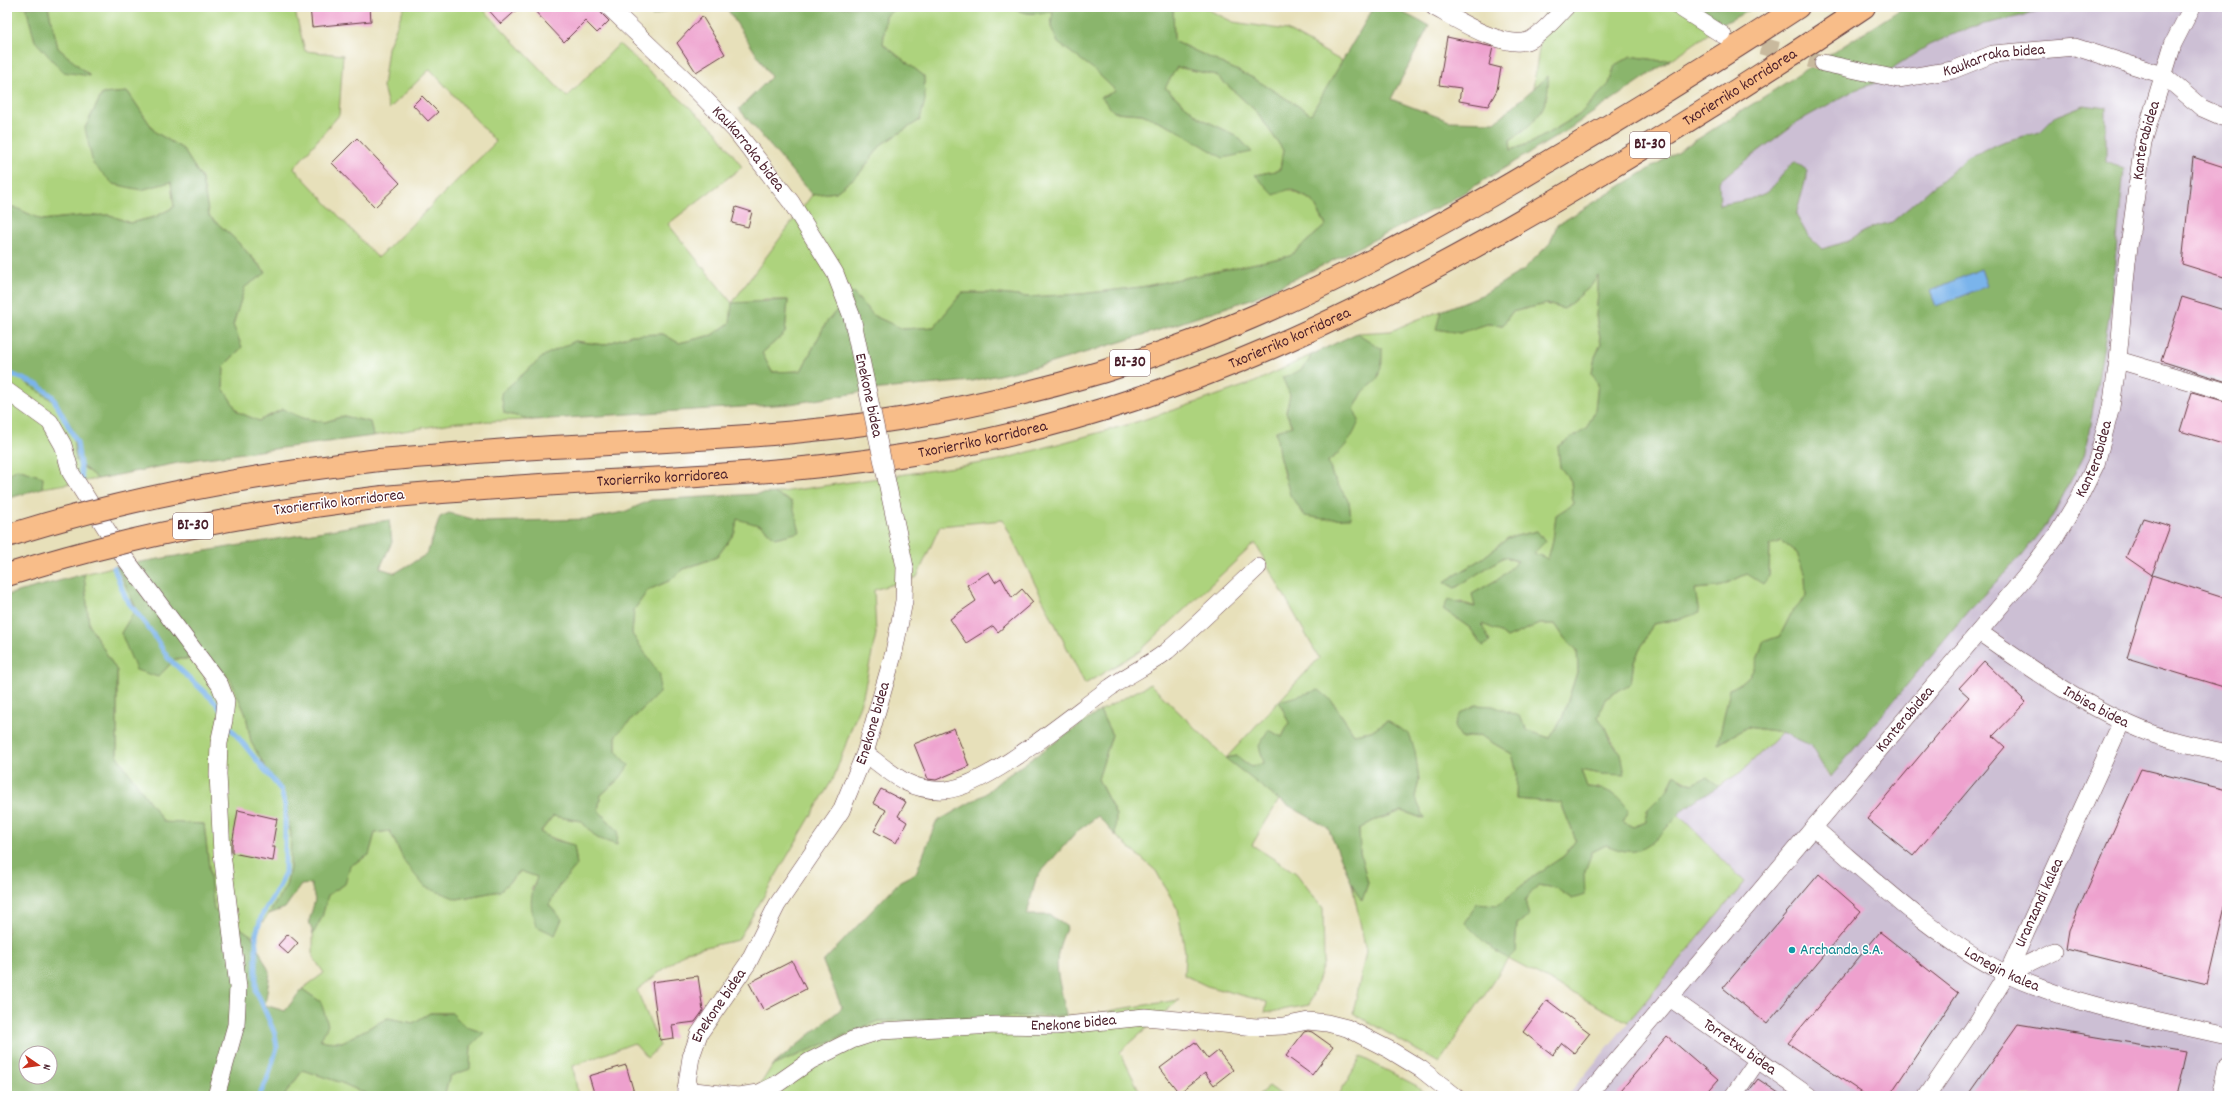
<svg xmlns="http://www.w3.org/2000/svg" width="2234" height="1103" font-family="Dekko,sans-serif">
	<style>
		.industrial { fill: #ccbfd4 }
		.green { fill: #add37d; stroke: #7c7954 }
		.forest { fill: #8ab56c; stroke: #6a6a4c; fill-rule: evenodd }
		.water { fill: #7ab4eb; stroke: #626a8b }
		.lines { fill: none; stroke-linecap: round; stroke-linejoin: round }
		.stream { stroke: #7ab4eb; stroke-width: 5 }
		.building { fill: #eea1ce }
		.minor-tunnel { stroke: #c8b99d; stroke-width: 17; stroke-dasharray: 17 8; stroke-linecap: butt }
		.minor-casing { stroke: #623c40; stroke-width: 18 }
		.highway-casing { stroke: #623c40; stroke-width: 24 }
		.minor { stroke: #fff; stroke-width: 17 }
		.highway { stroke: #f8bd89; stroke-width: 22 }
		.minor-bridge-casing { stroke: #623c40; stroke-width: 18; stroke-linecap: butt }
		.highway-bridge-casing { stroke: #623c40; stroke-width: 24; stroke-linecap: butt }
		.minor-bridge { stroke: #fff; stroke-width: 17 }
		.highway-bridge { stroke: #f8bd89; stroke-width: 22 }
		.culture-dot { fill: #0f9aa8; stroke: #fff; stroke-width: 1.5 }
		.labels { text-anchor: middle; dominant-baseline: central; stroke-width: 3; stroke-linejoin: round; paint-order: stroke }
		.shield { fill: #fff; stroke: #80626b; stroke-width: 1 }
		.shield-label { font-size: 15px; font-weight: bold; fill: #4a1f2b }
		.street-label { font-size: 16px; fill: #4a1f2b; stroke: #fff }
		.culture-label { font-size: 16px; fill: #0d838f; stroke: #fff; text-anchor: start }
	</style>
	<rect width="100%" height="100%" fill="#fff"/>
	<filter id="ink" filterUnits="userSpaceOnUse"><feTurbulence type="fractalNoise" baseFrequency=".025" numOctaves="2"/><feDisplacementMap in="SourceGraphic" scale="8" xChannelSelector="R" yChannelSelector="G"/><feConvolveMatrix kernelMatrix="1 2 1 2 8 2 1 2 1" color-interpolation-filters="sRGB"/></filter>
	<filter id="wash" filterUnits="userSpaceOnUse"><feTurbulence type="fractalNoise" baseFrequency=".012" numOctaves="4" result="noise"/><feDisplacementMap in="SourceGraphic" scale="16" xChannelSelector="R" yChannelSelector="G"/><feGaussianBlur stdDeviation="0.9" result="paint"/><feColorMatrix in="noise" values="0 0 0 0 0 0 0 0 0 0 0 0 0 0 0 0 0 1.4 0 .05"/><feComposite in="paint" operator="in"/></filter>
	<g filter="url(#wash)">
		<rect width="100%" height="100%" fill="#e7e0ba"/>
		<path class="industrial" d="M2050,7H2164L2168,9L2169,7H2227V1096H1567L1745,882L1678,814L1697,799L1741,772L1782,732L1810,745L1829,778L1968,611L2022,555L2085,453L2110,311L2124,169L2106,162V108L2084,105L2056,116L2040,132L2005,141L1968,157L1892,222L1873,227L1845,242L1822,249L1808,236L1796,214L1808,171L1794,161L1768,192L1751,199L1720,205L1719,181L1797,122L1853,91L1875,83L1896,65L1929,45L1971,27L2017,17Z"/>
		<g class="green">
			<path d="M7,7H26L35,41L89,75L58,48L48,7H294L305,51L343,55L339,115L294,168L378,258L496,142L430,69L389,109L383,87L388,48L404,7H481L567,97L619,44L716,131L742,167L668,224L732,303L812,195L836,192L859,174L882,144L920,120L924,76L883,44L886,16L897,7H1013C1023,16 1040,13 1053,12L1051,27L1117,91L1114,112L1142,114L1172,127L1251,152L1237,136L1200,118L1165,88L1176,67L1216,75L1257,112L1283,150L1280,170L1255,175L1312,200L1326,225L1290,256L1141,287L1081,294L1027,297L990,293H962L934,327L903,329L874,316L852,292L826,323L801,371L772,372L762,353L785,333L788,300H763L712,335L679,343L663,334L631,335L604,345L575,341L504,413L533,420L458,422L373,436L370,422L344,416L325,422L302,418L283,409L259,421L238,412L223,388L224,366L242,347L233,325L245,286L266,272L234,238L209,216L202,179L183,149L155,132L128,92L102,94L85,128L171,182L174,207L155,217L130,223L110,215L81,216L42,220L14,207L7,208Z"/>
			<path d="M1173,7H1203L1233,22L1287,30L1343,62L1311,114L1253,78L1174,41Z"/>
			<path d="M1523,7H1693L1721,25L1672,59L1661,61L1631,56L1615,65L1609,84L1579,115L1533,142L1511,150L1510,140L1525,129L1548,77L1533,88L1545,10Z"/>
			<path d="M1598,274V293L1596,316L1601,344L1595,357L1592,373L1598,384L1595,410L1587,429L1558,446L1560,467L1571,481L1573,504L1556,515L1553,540L1548,560L1534,553L1537,531L1508,538L1479,561L1444,582L1455,588L1504,557L1519,562L1500,578L1472,594L1476,607L1461,602L1443,609L1470,628L1483,646L1481,623L1497,630L1507,638L1539,624H1555L1565,639L1577,650L1578,669L1562,719L1550,738L1527,731L1519,716L1462,738L1479,735L1512,754L1517,772L1516,799L1561,803L1576,840L1564,856L1535,875L1498,905L1515,951L1517,924L1529,917L1525,900L1538,885L1556,888L1572,899L1592,852L1606,845L1624,851L1660,835L1678,814L1745,882L1628,1022L1508,959L1439,1063L1353,1013L1366,951L1352,884L1362,900L1368,883L1360,853L1359,829L1373,821L1402,811L1424,819L1415,797L1419,779L1387,721L1371,731L1354,734L1332,701L1289,723L1282,737L1268,730L1264,763L1251,767L1237,756L1226,758L1279,800L1252,845L1296,873L1323,908L1324,962L1309,1005L1265,1013L1267,1002L1207,986L1184,975L1185,952L1178,910L1156,871L1115,835L1116,815L1098,779L1112,735L1100,711L1150,684L1226,758L1319,658L1255,543L1140,651L1085,684L1003,520L940,526L917,577L874,590L876,634L863,696L834,777L738,940L687,951L637,990L660,1046L647,1058L634,1043L573,1066L578,1096H444L450,1076L469,1069L471,1046L483,1033L464,1026L452,1013H430L413,1023L388,1018L342,1042L320,1041L321,1002L302,989L324,973L313,957V934L322,917L328,895L345,884L350,866L369,855L375,833L390,831L405,863L457,899L500,891L521,871L538,877L531,890L549,905L559,886L577,865L574,846L540,833L553,816L581,821L597,838L618,831L598,810L601,795L620,778L616,751V735L659,693L641,648L632,634L634,610L648,590L669,581L684,569L717,557L735,532L737,518L762,526L775,538L792,502L774,493L996,461L1130,424L1198,402L1255,382L1311,355L1309,361L1296,374L1286,412L1292,427L1276,431L1284,477L1351,518L1349,502L1333,477L1328,461L1338,454L1354,409L1363,392L1377,380L1381,349L1357,333L1391,331L1416,320L1441,311L1437,329L1460,333L1487,324L1503,325L1512,312L1528,308L1547,304L1564,309L1591,286Z"/>
			<path d="M7,370L56,403L72,428L76,461L98,479L42,488L43,477L17,469L7,476Z"/>
			<path d="M1781,541L1797,553L1805,576L1806,597L1791,614L1780,636L1763,642C1755,667 1755,677 1730,689L1719,744L1747,727L1782,732L1741,772L1719,786L1707,778L1692,784L1675,775L1668,789L1648,810L1646,822L1633,827L1623,822L1600,788L1587,787L1581,770L1601,774L1621,753C1609,740 1608,731 1598,717L1605,699L1631,683L1634,661L1653,624L1680,619L1695,589L1718,587L1747,574L1769,576L1770,545Z"/>
			<path d="M117,566L136,609L121,633L158,677L175,659H210L230,678L246,715L251,742L285,801L291,835L290,868L286,886L269,914L252,936L214,911L204,824L164,823L117,756V671L89,625L84,574Z"/>
			<path d="M1179,1000L1120,1052L1142,1096H753L772,1066L878,1021L1022,1015L1086,1016L1119,1009Z"/>
			<path d="M1361,1057L1417,1086L1428,1096H1338Z"/>
			<path d="M303,1070L342,1083L371,1096H284Z"/>
			<path d="M1269,1086L1283,1096H1257Z"/>
		</g>
		<g class="forest">
			<path d="M26,7H48L58,48L90,76L63,72L35,41Z"/>
			<path d="M644,7H678L652,16Z"/>
			<path d="M726,7H897L886,16L883,44L924,76L925,100L920,120L882,144L859,174L836,192L812,195L739,109L771,77Z"/>
			<path d="M1013,7H1173L1174,41L1253,78L1311,114L1374,7H1392L1429,26L1391,99L1449,121L1495,122L1548,76C1550,109 1536,122 1510,140L1511,150L1533,142L1579,115L1609,84L1615,65L1631,56L1661,61L1672,59L1569,129L1450,201L1326,264L1251,299L1156,331L1048,364L972,381L881,389L790,404L533,420L504,413L501,393L545,355L575,341L604,345L631,335L663,334L679,343L712,335L730,323L732,303L788,300L785,333L762,353L772,372L801,371L826,323L852,292L874,316L903,329L934,327L962,293H990L1027,297L1081,294L1141,287L1290,256L1326,225L1312,200L1290,189L1274,195L1255,175L1280,170L1283,150L1257,112L1216,75L1177,67L1165,88L1200,118L1237,136L1252,152L1223,158L1172,127L1142,114L1114,112L1101,97L1116,91L1092,68L1058,43L1051,27L1053,12C1040,13 1023,16 1013,7Z"/>
			<path d="M1693,7H1755L1721,25Z"/>
			<path d="M1904,7H2050L2017,17L1971,27L1929,45L1897,65L1875,83L1853,91L1797,122L1719,181L1720,205L1751,199L1768,192L1794,161L1808,171L1796,215L1808,236L1822,249L1845,242L1873,227L1892,222L1968,157L2005,141L2040,132L2056,116L2084,105L2106,108V162L2124,169L2110,311L2085,453L2053,515L2022,555L1968,611L1830,778L1810,745L1782,732L1747,727L1718,744L1730,689C1755,677 1755,667 1763,642L1780,636L1791,614L1806,597L1805,576L1797,553L1781,541L1770,545L1769,576L1763,584L1747,574L1718,587L1695,589L1699,613L1680,619L1653,624L1634,661L1631,683L1605,699L1598,717L1605,727L1610,741L1621,753L1625,775L1601,774L1581,770L1587,787C1606,788 1619,794 1629,811L1623,822L1633,827L1646,822L1647,810L1668,789L1675,775L1684,781L1692,784L1707,777L1719,786C1704,795 1690,803 1678,815C1667,826 1655,845 1639,850C1628,854 1616,849 1606,845L1592,852L1584,874L1585,895L1572,899L1556,888L1538,885L1525,900L1529,917L1517,924L1515,952L1508,959L1484,942L1465,923L1477,903L1498,905L1535,875L1564,856L1576,840L1561,803L1516,799L1517,772L1512,754L1479,735L1461,738L1454,727L1460,713L1476,705L1493,706L1519,716L1528,731L1550,738L1562,719L1578,669L1577,650L1565,639L1555,624H1539L1507,638L1497,630L1482,624L1490,642L1483,646L1470,628L1443,609L1448,600L1475,607L1472,594L1500,578L1518,561L1504,557L1455,588L1444,582L1479,561L1508,538L1537,531L1545,542L1534,553L1548,559L1553,540L1556,515L1573,504L1571,481L1560,467L1558,446L1586,429L1595,410L1598,384L1592,373L1595,357L1601,344L1596,316L1598,293V275L1591,286L1564,309L1547,304L1528,308L1512,312L1503,325L1487,324L1460,333L1436,329L1441,311L1484,294L1523,270L1550,243L1557,225L1701,137Z"/>
			<path d="M128,92L155,132L183,149L202,179L209,216L234,238L266,273L245,287L233,325L242,347L224,366L223,388L238,412L259,421L283,409L302,418L325,422L344,416L370,422L373,436L198,459L98,479L76,461L72,428L56,403L7,370V208L14,207L42,220L81,216L110,215L130,223L155,217L174,207L171,182L141,190L113,184L93,164L85,128L102,94Z"/>
			<path d="M1357,333L1382,349V363L1377,380L1363,392L1354,409L1359,421C1352,439 1344,450 1328,461L1333,477L1349,502L1351,518L1324,519L1305,516L1290,495L1279,455L1276,431L1292,426L1286,412L1290,395L1282,377C1295,374 1307,369 1311,355Z"/>
			<path d="M17,469L43,477L42,488L7,499V476Z"/>
			<path d="M774,493L792,502L800,532L775,538L762,526L737,519L735,532L717,557L684,569L669,581L648,590L634,610L632,634L660,675L659,693L616,735V751L629,765L620,778L601,795L598,810L618,831L617,845L597,838L581,821L553,816L540,832L555,840L574,845L577,865L559,886L549,905L562,919L555,935L536,926C529,905 530,897 537,877L520,871L500,891L457,899L425,887L405,863L390,831L375,833L369,855L350,866L345,884L328,895L322,917L313,934L309,921L315,900L311,884L301,885L285,908L269,914L286,886L290,868L291,835L285,801L251,742L246,715L230,678L210,659H175L158,677L136,670L121,633L136,608L117,566L389,520L392,542L380,568L395,573L427,554L440,517L449,513L484,522L588,519L624,512L651,500Z"/>
			<path d="M84,574L89,625L117,671V756L164,822L204,824L214,910L252,936L270,973L265,1005L285,1011L302,989L321,1002L328,1025L320,1041L342,1042L388,1018L413,1023L430,1013H452L464,1026L484,1033L471,1046L470,1069L450,1076L444,1096H371L342,1083L303,1070L284,1096H7V595ZM26,1053H50V1077H26Z"/>
			<path d="M1319,690L1332,701L1354,734L1371,731L1387,721L1409,734L1415,751L1419,779L1415,797L1425,819L1402,811L1373,821L1359,829L1360,853L1368,883L1362,901L1352,884L1328,828L1279,800L1225,758L1237,756L1251,767L1264,763L1259,746L1268,730L1282,737L1289,723L1279,701Z"/>
			<path d="M1100,711L1112,735L1098,779L1116,815L1115,835L1098,816L1076,832L1036,878L1027,915H1050L1067,927C1049,964 1060,977 1066,1015L878,1021L772,1066L842,1008L823,962L900,881L916,873L936,822L985,794L1001,780Z"/>
		</g>
		<path class="water" d="M1981,269L1987,286L1936,306L1930,291Z"/>
		<g class="lines">
			<g class="stream">
				<path d="M7,370L11,374L38,385L52,396L77,442L82,479"/>
				<path d="M114,568L126,599L153,634L168,658L217,704L220,709"/>
				<path d="M228,725L281,790L285,805V872L280,885L262,915L256,934V990L275,1034L277,1048L267,1080L259,1096"/>
			</g>
		</g>
		<g id="blocks">
			<g class="building">
				<path d="M310,7H370L371,21L312,27Z"/>
				<path d="M486,7H520L501,24Z"/>
				<path d="M531,7H599L602,14L609,21L597,33L585,21L564,42Z"/>
				<path d="M702,16L725,54L696,72L677,43Z"/>
				<path d="M1447,37L1493,47L1489,65L1501,68L1497,90L1488,106L1459,101L1461,88L1439,85Z"/>
				<path d="M422,96L438,112L428,121L413,105Z"/>
				<path d="M357,138L400,183L375,207L332,163Z"/>
				<path d="M2193,157L2227,168V278L2182,264Z"/>
				<path d="M736,207L752,212L748,227L732,223Z"/>
				<path d="M2182,297L2227,311V382L2161,361Z"/>
				<path d="M2192,392L2227,402V445L2180,431Z"/>
				<path d="M2143,518L2170,526L2152,575L2126,557Z"/>
				<path d="M989,572L995,582L1001,578L1012,598L1022,589L1033,602L998,632L993,626L966,643L950,619L976,601L967,585Z"/>
				<path d="M2152,575L2227,599V688L2127,658Z"/>
				<path d="M1984,661L2026,702L1993,736L2005,747L1913,856L1867,819L1969,697L1959,688Z"/>
				<path d="M954,728L969,766L936,780L928,779L914,744Z"/>
				<path d="M2141,769L2227,790V898L2207,984L2066,949L2069,930Z"/>
				<path d="M881,789L906,802L898,816L907,822L896,843L874,831L886,810L873,803Z"/>
				<path d="M238,810L277,819L272,847H275L273,861L232,853V844Z"/>
				<path d="M1819,874L1861,911L1767,1024L1723,988Z"/>
				<path d="M1880,932L1958,993L1889,1096H1867L1788,1043Z"/>
				<path d="M288,934L298,943L288,954L278,945Z"/>
				<path d="M792,961L806,989L764,1011L749,983Z"/>
				<path d="M698,976L703,1011L695,1022L672,1025L674,1038L660,1040L652,982Z"/>
				<path d="M1547,1000L1590,1033L1574,1053L1562,1043L1553,1055L1523,1032Z"/>
				<path d="M2018,1024L2186,1052L2176,1096H1967Z"/>
				<path d="M1308,1031L1312,1032L1333,1047L1312,1075L1286,1056L1304,1032Z"/>
				<path d="M1667,1036L1718,1080L1704,1096H1616Z"/>
				<path d="M1195,1042L1208,1059L1218,1051L1233,1070L1214,1085L1205,1073L1179,1093L1160,1068Z"/>
				<path d="M626,1065L635,1096H595L589,1076Z"/>
				<path d="M1758,1079L1783,1096H1745Z"/>
			</g>
		</g>
	</g>
	<g filter="url(#ink)">
		<use href="#blocks" fill-opacity="0" stroke="#623c40" stroke-width="1"/>
		<g class="lines">
			<path class="minor-tunnel" d="M1737,39L1823,63"/>
			<defs>
				<g id="minor">
					<path id="s1" d="M609,7L698,92L735,130L791,202L835,273L852,317"/>
					<path d="M1434,7C1456,19 1505,51 1530,40C1543,33 1556,17 1566,7"/>
					<path d="M1679,7L1723,35"/>
					<path id="s2" d="M1823,63L1898,79L1953,70L1993,54L2075,47L2163,75L2202,108L2227,119"/>
					<path d="M2118,360L2227,392"/>
					<path d="M7,391L50,422L63,445L71,473L124,557L220,685L226,701L224,720L219,743L218,774L222,853L238,987L236,1025L216,1096"/>
					<path id="s3" d="M1979,632C2033,670 2088,709 2150,733C2174,742 2202,747 2227,753"/>
					<path d="M865,753C891,773 910,792 945,790C988,787 1073,714 1111,687C1128,674 1150,665 1167,651C1198,624 1228,595 1258,567"/>
					<path id="s4" d="M1814,828C1873,878 1937,940 2007,974C2076,1006 2153,1019 2227,1036"/>
					<path d="M2007,974L2054,951"/>
					<path id="s5" d="M1670,998L1809,1096"/>
					<path id="s6" d="M686,1090L691,1057L699,1034L748,963L777,905L841,811L865,753L894,652L904,601L905,567"/>
					<path id="s7" d="M686,1096V1090L738,1096L759,1093L777,1084L810,1061L852,1040L880,1031L996,1025L1056,1026L1145,1017L1256,1027L1283,1026L1308,1021L1327,1023L1347,1028L1390,1050L1421,1069L1455,1096"/>
					<path id="s8" d="M1587,1096L2025,577L2056,536L2079,498L2096,464L2111,407L2118,360L2127,262L2143,142L2173,44L2192,7"/>
					<path d="M1733,1096L1757,1061"/>
					<path id="s9" d="M1927,1096L1978,1021L2007,974L2122,721"/>
					<path d="M2220,1096L2227,1066"/>
				</g>
				<g id="highway">
					<path d="M379,460C450,454 521,448 592,445C699,439 806,435 911,417C1006,400 1100,376 1191,342C1317,294 1436,229 1551,160C1635,111 1717,60 1798,7"/>
					<path id="s10" d="M383,497C452,491 521,486 590,482C710,476 830,470 948,448C1179,404 1373,309 1573,190C1672,132 1769,71 1864,7"/>
				</g>
			</defs>
			<use href="#minor" class="minor-casing"/>
			<use href="#highway" class="highway-casing"/>
			<use href="#minor" class="minor"/>
			<use href="#highway" class="highway"/>
			<defs>
				<g id="minor-bridge">
					<path id="s11" d="M852,317L905,567"/>
				</g>
				<g id="highway-bridge">
					<path d="M7,536C128,497 253,475 379,460"/>
					<path d="M7,575C130,536 255,512 383,497"/>
				</g>
			</defs>
			<use href="#minor-bridge" class="minor-bridge-casing"/>
			<use href="#highway-bridge" class="highway-bridge-casing"/>
			<use href="#minor-bridge" class="minor-bridge"/>
			<use href="#highway-bridge" class="highway-bridge"/>
		</g>
	</g>
	<circle class="culture-dot" cx="1792" cy="950" r="4"/>
	<g class="labels">
		<g class="shield">
			<rect x="1630" y="132" width="40" height="26" rx="3"/>
			<rect x="1110" y="350" width="40" height="26" rx="3"/>
			<rect x="173" y="513" width="40" height="26" rx="3"/>
		</g>
		<g class="shield-label">
			<text x="1650" y="145">BI-30</text>
			<text x="1130" y="363">BI-30</text>
			<text x="193" y="526">BI-30</text>
		</g>
		<g class="street-label">
			<text stroke="none"><textPath href="#s2" startOffset="175">Kaukarraka bidea</textPath></text>
			<text stroke="none"><textPath href="#s10" startOffset="1443">Txorierriko korridorea</textPath></text>
			<text stroke="none"><textPath href="#s8" startOffset="1141">Kanterabidea</textPath></text>
			<text stroke="none"><textPath href="#s1" startOffset="199">Kaukarraka bidea</textPath></text>
			<text stroke="none"><textPath href="#s10" startOffset="927">Txorierriko korridorea</textPath></text>
			<text stroke="none"><textPath href="#s11" startOffset="80">Enekone bidea</textPath></text>
			<text stroke="none"><textPath href="#s10" startOffset="603">Txorierriko korridorea</textPath></text>
			<text stroke="none"><textPath href="#s8" startOffset="817">Kanterabidea</textPath></text>
			<text stroke="none"><textPath href="#s10" startOffset="280">Txorierriko korridorea</textPath></text>
			<text transform="translate(339 503) rotate(-7)">Txorierriko korridorea</text>
			<text stroke="none"><textPath href="#s3" startOffset="139">Inbisa bidea</textPath></text>
			<text stroke="none"><textPath href="#s8" startOffset="493">Kanterabidea</textPath></text>
			<text stroke="none"><textPath href="#s6" startOffset="416">Enekone bidea</textPath></text>
			<text stroke="none"><textPath href="#s9" startOffset="224">Uranzandi kalea</textPath></text>
			<text stroke="none"><textPath href="#s4" startOffset="236">Lanegin kalea</textPath></text>
			<text stroke="none"><textPath href="#s6" startOffset="92">Enekone bidea</textPath></text>
			<text stroke="none"><textPath href="#s7" startOffset="410">Enekone bidea</textPath></text>
			<text stroke="none"><textPath href="#s5" startOffset="85">Torretxu bidea</textPath></text>
		</g>
		<g class="culture-label">
			<text x="1800" y="950">Archanda S.A.</text>
		</g>
	</g>
	<rect width="2234" height="1103" fill="none" stroke="#fff" stroke-width="24"/>
	<g transform="translate(38 1065) rotate(103)"><circle r="19" fill="#ffffff" stroke="#b7a5aa"/>
	<path d="M0-3L7 15L0 10L-7 15Z" fill="#c8321e"/>
	<text y="-6" font-size="11" font-weight="bold" text-anchor="middle" fill="#4a1f2b">N</text>
	</g>
</svg>
